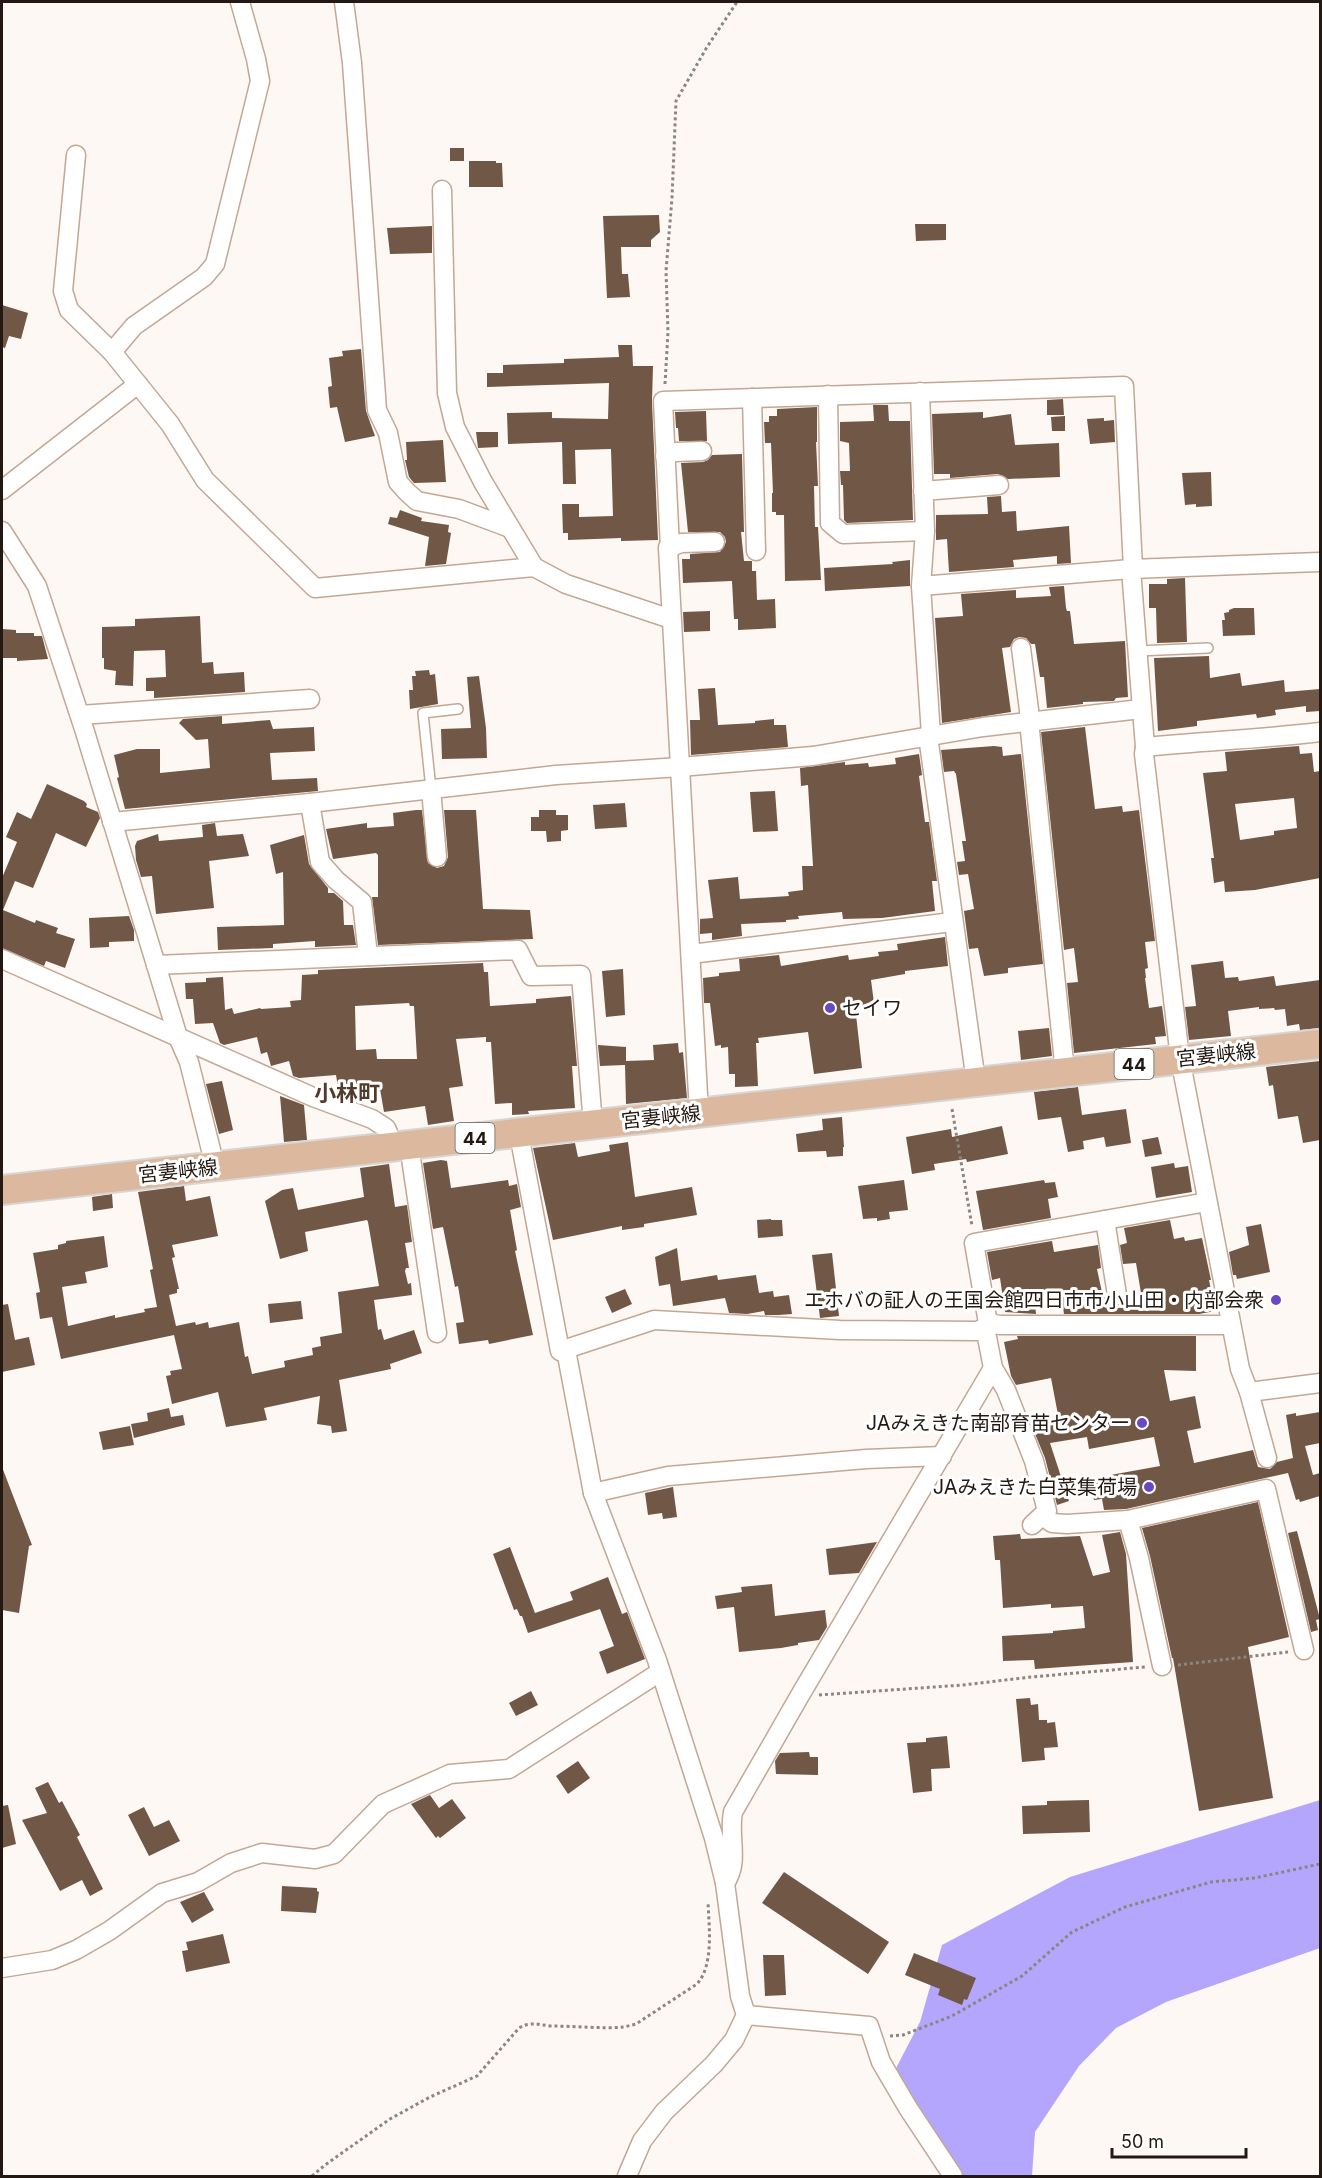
<svg xmlns="http://www.w3.org/2000/svg" width="1322" height="2178" font-family="Inter,'Noto Sans JP',sans-serif">
	<style>
		.forest { fill: #b4a6fc }
		.building { fill: #705746; fill-rule: evenodd }
		.lines { fill: none; stroke-linecap: round; stroke-linejoin: round }
		.lane-casing { stroke: #c3a794; stroke-width: 12 }
		.street-casing { stroke: #c3a794; stroke-width: 21 }
		.primary-casing { stroke: #d7d6d4; stroke-width: 32 }
		.path { stroke: #8d857f; stroke-width: 3; stroke-dasharray: 3 3; stroke-linecap: butt }
		.lane { stroke: #fff; stroke-width: 9 }
		.street { stroke: #fff; stroke-width: 18 }
		.primary { stroke: #dbb89e; stroke-width: 28 }
		.poi-dot { fill: #6949c2; stroke: #fff; stroke-width: 2 }
		.labels { text-anchor: middle; dominant-baseline: central; stroke-width: 6; stroke-linejoin: round; paint-order: stroke }
		.shield { fill: #fff; stroke: #655e59; stroke-width: 1.5 }
		.shield-label { font-size: 18px; font-weight: bold; fill: #231912 }
		.poi-label { font-size: 20px; fill: #231912; stroke: #fff; text-anchor: end }
		.street-label { font-size: 20px; fill: #231912; stroke: #fff }
		.quarter-label { font-size: 22px; font-weight: bold; fill: #533b2b; stroke: #fff }
	</style>
	<rect width="100%" height="100%" fill="#fef8f4"/>
	<path class="forest" d="M1320,1800V1948L1166,2002L1116,2028L1079,2066L1035,2132L1032,2176H955L894,2072L920,2022L942,1945L1070,1877Z"/>
	<g class="building">
		<rect x="450" y="148" width="14" height="13"/>
		<path d="M469,161H496V163H502L503,187H469Z"/>
		<path d="M659,215L660,232L651,240V247H621L622,274H628L630,297L607,298L603,216Z"/>
		<path d="M915,224H946V240L916,241Z"/>
		<path d="M432,226V253L390,254L387,228Z"/>
		<path d="M2,305L28,313L21,339L9,336L5,348L2,347Z"/>
		<path d="M618,345H632L633,366H653L652,402L658,540L621,541V538L568,540V533H563L562,504H579V517L613,516L611,449L575,450L576,484H563L562,442L508,444L507,413L552,412V418L608,419L609,383L487,387V373H503V365L564,363V359L619,357Z"/>
		<path d="M361,349L366,411L375,436L345,442L337,407L330,408L328,387L332,386L329,358L343,356L342,351Z"/>
		<path d="M1063,399L1064,415H1047V400Z"/>
		<path d="M873,405H888L889,421H910L913,520L847,523L844,520L843,485H841L840,471H850L849,443L840,441V422L874,421Z"/>
		<path d="M817,407V442H816L818,486H814L815,527H818L821,580L785,581L784,515H776V512H772V493H773L771,443H765L764,422H769V416H777V409Z"/>
		<path d="M706,411L707,441H679L678,428H676L675,412Z"/>
		<path d="M983,412V418L1011,414L1015,445L1059,443L1060,477L1008,479L998,474L950,478V474H934L932,414Z"/>
		<path d="M1065,416V431H1052L1051,417Z"/>
		<path d="M1104,418V421L1114,420L1115,442L1090,444L1087,419Z"/>
		<path d="M476,432H498V447L478,448Z"/>
		<path d="M443,440L446,482L414,483L409,477L405,460H407L406,442Z"/>
		<path d="M742,454L744,532H741L744,561H752V571H756L757,600L775,599L776,628L738,630V619H734L732,581L683,583L682,559H690V554L720,552L726,542L725,537L720,532H688L681,463L703,462L708,460L712,455Z"/>
		<path d="M1211,472L1212,506L1196,507V504L1185,505L1182,473Z"/>
		<path d="M1001,496L1002,512L1016,511L1017,531L1069,526L1071,563L1057,564V556L1013,560L1014,567L949,572L947,539L936,540V515L988,514L987,497Z"/>
		<path d="M400,510L422,518L421,521L449,525L448,532L451,533L446,564L425,566L429,537L388,524L390,517L397,518Z"/>
		<path d="M910,560V586L825,591L824,568L893,564L892,562Z"/>
		<path d="M1185,578L1187,642L1157,643L1156,608H1149V584H1167V579Z"/>
		<path d="M1064,586L1066,608L1067,611H1070L1074,644L1125,641L1128,697L1116,698L1114,701L1083,702V704L1047,708L1044,677H1040L1035,644H1031L1026,638L1019,637L1014,639L1010,647L1002,648L1011,712L942,723L935,618L963,616L961,594L1016,590V598L1051,596L1049,587Z"/>
		<path d="M1234,608H1254L1255,635L1223,636L1222,620H1225L1224,613L1229,612V610Z"/>
		<path d="M710,611V631L684,632L683,612Z"/>
		<path d="M200,616L202,663L213,662L214,674L244,672L245,692L154,698V691H146V678L166,677L165,650L134,651L133,686L115,685L116,671L104,669V658H102V627L135,626V619Z"/>
		<path d="M2,629L16,630V633H34V636H42L48,659L17,661V658H2Z"/>
		<path d="M1209,656L1210,678L1240,673L1242,686L1284,680L1285,692L1320,689V711L1306,712V706L1275,710L1276,715L1257,718L1256,714L1197,721V726L1158,731L1154,658Z"/>
		<path d="M429,670L430,675L435,674L438,704L410,709L409,690H413L412,676H416L415,671Z"/>
		<path d="M479,676L486,728L487,758L442,759L441,729L471,728L467,677Z"/>
		<path d="M715,688L718,725L755,723V721L774,719V725H786L788,747L691,755L690,720H700L698,689Z"/>
		<path d="M222,716V724L270,720L273,729L314,727L315,751L270,753L272,780L317,778L318,791L125,809L117,778L119,777L114,755L137,749H160V773L210,768L208,739L196,740L179,723L183,719Z"/>
		<path d="M1085,727L1095,809L1122,806L1123,812L1139,810L1155,941L1145,942L1148,968L1145,969L1146,978H1145L1149,1008L1162,1006L1166,1036L1155,1037L1156,1044L1074,1053L1067,983L1078,982L1074,948L1064,950L1041,732Z"/>
		<path d="M994,746L1002,747L1003,756L1021,754L1043,964L1008,968V973L984,976L978,948L969,949L964,911L974,909L968,874L959,875L957,862L965,861L962,841H966L956,774L954,771L944,772L941,750Z"/>
		<path d="M1299,746L1300,754L1312,753L1314,772L1320,771V878L1255,890L1225,892L1224,881L1214,883L1211,858H1214L1203,773L1227,771L1225,752ZM1294,798L1297,828L1274,831V835L1240,840L1235,804Z"/>
		<path d="M919,754L922,775L919,776L925,822H929L937,881H932L935,911L882,918L843,919L842,912L798,916L799,919L786,920V922L741,924L742,936L712,940V933L700,934V919L713,918L708,880L738,877L740,899L789,896L788,892L803,890L802,866H813L808,785L801,786L800,768L845,762V765L868,763L869,767L896,764L895,758Z"/>
		<path d="M47,784L84,801L87,804L86,807L98,812L100,818L86,847L56,833L33,888L15,881L3,910L35,923L36,920L58,928L56,933L75,939L65,968L46,961L44,966L2,948V878L17,842L6,837L17,812L31,819Z"/>
		<path d="M775,791L778,831L753,832L750,792Z"/>
		<path d="M625,803L627,827L595,829L593,805Z"/>
		<path d="M416,810H422L428,863L437,868L444,866L448,857L444,810H476L483,909L530,910L533,939L378,945L372,897H378V855L376,853L333,859L326,829L367,823V828L394,826L393,813Z"/>
		<path d="M539,810H556V815H568V830L561,831V841L547,842L546,831H531V817H539Z"/>
		<path d="M215,823L217,836L243,834L249,856L209,861L214,908L156,914L152,876L141,877L136,860L135,846L137,841L158,834L159,841L203,837L202,825Z"/>
		<path d="M304,835L309,864L328,888V893H334L343,901L344,925H353L356,945L315,947V941L273,944V948L218,950L217,927L284,925L283,872L276,874L270,845Z"/>
		<path d="M129,916L134,930V941L109,942V947L90,948L89,918Z"/>
		<path d="M945,937L948,966L905,971V974L871,980L874,1003L855,1006L862,1068L814,1074L808,1032L758,1038L759,1043H756L758,1086L735,1087V1074H729L728,1047L721,1048V1045L715,1046L710,1003H704L703,978L719,976V973L740,971L739,959L779,955L781,966L848,955L849,960L879,956L878,952L898,950L897,944Z"/>
		<path d="M1223,961L1225,978L1238,977L1239,981L1274,976L1276,986L1320,980V1028L1300,1030L1299,1024L1287,1026L1285,1009L1275,1010L1274,1008L1259,1009V1007L1228,1011L1231,1036L1189,1040L1185,1007L1196,1006L1191,965Z"/>
		<path d="M483,963L484,972H488L490,1006L536,1003V999L571,996L577,1066H572L575,1108L528,1111L529,1114L512,1115V1103L495,1104L491,1042H486V1037L456,1039L463,1086L449,1088L454,1121L428,1125L425,1106L384,1112L380,1089L339,1093L336,1075L299,1078L293,1076L289,1061L271,1066L267,1052L261,1054L257,1037L224,1045L220,1043L213,1023L195,1024L193,999H186L185,983L206,982V978L223,977L225,1010L232,1008L234,1014L260,1008L261,1009L291,1007L290,1001L301,1000L302,975L318,974V970ZM409,1003L410,1006H414L417,1059H377L376,1049L356,1050L355,1006Z"/>
		<path d="M623,969L625,1015L606,1017L602,971Z"/>
		<path d="M1049,1028L1052,1056L1021,1060L1018,1031Z"/>
		<path d="M678,1043L679,1053L683,1052L687,1098L626,1104L625,1065L600,1066L598,1045L626,1047V1061L654,1060L653,1045Z"/>
		<path d="M1320,1061V1140L1303,1143L1298,1116L1278,1119L1273,1085L1269,1086L1266,1067Z"/>
		<path d="M222,1081L233,1130L219,1134L206,1084Z"/>
		<path d="M1078,1087L1082,1115L1126,1109L1131,1143L1106,1147L1104,1137L1083,1141L1084,1149L1068,1152L1061,1117L1038,1120L1034,1092Z"/>
		<path d="M280,1096L304,1105L307,1140L284,1142Z"/>
		<path d="M842,1117L844,1147H843V1156L827,1157L826,1151L798,1152L796,1134L823,1130L822,1119Z"/>
		<path d="M1002,1126L1008,1154L967,1162L966,1159L934,1164L935,1170L912,1174L906,1137L951,1129L952,1137Z"/>
		<path d="M1158,1137L1162,1154L1145,1157L1142,1140Z"/>
		<path d="M628,1142L635,1197L692,1187L697,1215L644,1224V1227L622,1230V1226L553,1240L533,1148L575,1143L578,1157L610,1151L609,1145Z"/>
		<path d="M441,1160L447,1161L451,1188L508,1180L509,1186L517,1184L521,1207L510,1210L517,1250L515,1251L533,1335L489,1344L488,1340L459,1344L456,1323L464,1322L458,1286L455,1287L443,1227L433,1229L423,1163Z"/>
		<path d="M1174,1163L1175,1168L1188,1166L1192,1192L1156,1198L1151,1167Z"/>
		<path d="M389,1164L395,1207L407,1205L412,1242L405,1243L409,1268H406L405,1271L408,1284L411,1283L412,1295L374,1300L378,1330L381,1329L384,1340L414,1330L422,1353L390,1364L391,1369L339,1380L347,1431L332,1433L331,1426L317,1424L320,1396L264,1408L267,1420L226,1427L218,1392L172,1404L166,1376L171,1375L170,1371L182,1369L174,1335L61,1359L52,1317L40,1319L36,1293L40,1292L33,1253L58,1249V1245L66,1243V1241L104,1236L108,1267L85,1272L87,1283L62,1287L68,1326L115,1315V1318L145,1312L144,1309L157,1307L150,1270L153,1269L138,1192L184,1186L186,1201L210,1196L218,1236L172,1245L175,1257L172,1258L179,1289H177V1293L169,1295L176,1326L195,1322L196,1325L208,1322L209,1328L239,1322L245,1357L248,1356L252,1374L285,1367L284,1361L313,1355L312,1348L321,1346L320,1337L342,1333L338,1292L379,1286L368,1222L367,1220L305,1232L308,1251L280,1259L265,1201L282,1190L293,1188L298,1210L364,1197L360,1168Z"/>
		<path d="M904,1180L908,1210L889,1212L890,1219L877,1221V1218L863,1219L858,1186Z"/>
		<path d="M1044,1180L1045,1183L1055,1182L1058,1197L1048,1199L1051,1218L983,1230L976,1191Z"/>
		<path d="M112,1194L113,1208L93,1211L92,1197Z"/>
		<path d="M771,1219V1220H782L783,1236L758,1238L757,1220Z"/>
		<path d="M1170,1220L1174,1239L1184,1237L1185,1241L1202,1238L1211,1280H1209L1215,1311L1199,1314H1064L1062,1300L1035,1304L1036,1314L1005,1312L1000,1278L992,1280L987,1252L1052,1241L1054,1252L1098,1245L1101,1268L1097,1269L1103,1297L1106,1296L1110,1309L1143,1305L1136,1263L1123,1264L1120,1245L1127,1243L1124,1228Z"/>
		<path d="M1261,1224L1270,1272L1237,1279L1236,1275H1233L1229,1252L1249,1245L1246,1227Z"/>
		<path d="M677,1248L681,1281L717,1275L718,1280L756,1275L759,1293L773,1291L774,1297L789,1295L792,1314L779,1315H765L764,1311L747,1314L729,1313L725,1298L673,1306L670,1284L659,1286L655,1257Z"/>
		<path d="M832,1253L839,1316L820,1318L812,1255Z"/>
		<path d="M625,1289L632,1304L612,1313L605,1297Z"/>
		<path d="M301,1301L303,1319L270,1323L268,1304Z"/>
		<path d="M8,1304L15,1340L29,1337L35,1365L2,1372V1305Z"/>
		<path d="M1017,1336H1196V1371L1164,1370L1170,1401L1195,1396L1201,1428L1187,1431L1194,1463L1253,1450L1258,1467L1270,1469L1277,1462L1293,1458L1286,1415L1296,1413V1416L1320,1412V1443L1305,1446L1313,1475L1320,1473V1496L1300,1502L1299,1499L1296,1500L1288,1473L1126,1509L1104,1510L1102,1499L1094,1500L1091,1486L1095,1485L1094,1478L1160,1466L1154,1437L1089,1449L1087,1437L1050,1443L1069,1501L1057,1505L1045,1458L1033,1429L1059,1420L1051,1378L1016,1385L1011,1376L1004,1342L1018,1339Z"/>
		<path d="M169,1408L171,1417L183,1415L185,1425L134,1438L131,1424L148,1421L147,1413Z"/>
		<path d="M130,1426L134,1445L103,1450L99,1432Z"/>
		<path d="M2,1467L32,1545L29,1546L19,1613L2,1610Z"/>
		<path d="M673,1487L677,1517L663,1519L662,1513L648,1515L645,1493Z"/>
		<path d="M1258,1502L1289,1637L1248,1647L1273,1798L1199,1811L1173,1658H1172L1150,1556L1142,1528Z"/>
		<path d="M1297,1531L1320,1619L1316,1620L1318,1630L1311,1632L1288,1533Z"/>
		<path d="M1120,1532L1126,1554L1133,1662L1035,1669L1034,1660L1003,1661L1002,1636L1053,1633V1631L1085,1628L1083,1606L1051,1608V1604L1003,1608L1000,1560H995L993,1536L1020,1534L1021,1539L1080,1536L1093,1576L1110,1572L1102,1535Z"/>
		<path d="M877,1542L859,1573L829,1575L826,1549Z"/>
		<path d="M510,1547L535,1613L573,1600L570,1592L608,1577L622,1614L627,1612L645,1659L607,1674L599,1652L614,1646L600,1609L528,1633L522,1616H520L517,1609L514,1610L493,1554Z"/>
		<path d="M772,1584L775,1616L825,1610L827,1627L819,1640L798,1643V1645L781,1648L739,1652L734,1607L717,1609L715,1596L742,1592L741,1587Z"/>
		<path d="M531,1691L538,1705L516,1716L509,1703Z"/>
		<path d="M1030,1698L1031,1705L1038,1704L1039,1720H1047V1723L1055,1722L1058,1747L1044,1748L1045,1760L1022,1762L1016,1699Z"/>
		<path d="M947,1736L950,1768L931,1769L932,1791L913,1793L907,1743L926,1742V1738Z"/>
		<path d="M809,1752L810,1757H818V1775L776,1774L775,1761L780,1753Z"/>
		<path d="M578,1761L590,1778L568,1794L556,1776Z"/>
		<path d="M48,1782L59,1803L62,1801L80,1835L77,1837L103,1889L90,1896L82,1880L60,1891L22,1820L47,1813L35,1788Z"/>
		<path d="M430,1795L439,1808L452,1799L466,1818L440,1838L438,1836L436,1838L411,1804Z"/>
		<path d="M1089,1800L1090,1832L1023,1834L1022,1806L1047,1805V1801Z"/>
		<path d="M8,1805L16,1844L2,1848V1806Z"/>
		<path d="M144,1807L154,1827L169,1820L180,1841L149,1856L128,1815Z"/>
		<path d="M784,1872L889,1942L868,1974L762,1903Z"/>
		<path d="M282,1886L317,1888V1891L319,1892L316,1913L281,1911Z"/>
		<path d="M204,1892L214,1910L192,1923L180,1902Z"/>
		<path d="M223,1934L230,1963L186,1972L182,1951L188,1950L186,1942Z"/>
		<path d="M914,1953L976,1978L967,2000L964,1999L962,2005L938,1995L940,1989L905,1975Z"/>
		<path d="M763,1955H784L786,1995L765,1996Z"/>
	</g>
	<g class="lines">
		<defs>
			<g id="lane">
				<path d="M1137,651L1208,648"/>
				<path d="M431,789L423,713L458,709"/>
			</g>
			<g id="street">
				<path d="M344,2L352,63L377,410L388,433L398,482L407,492L417,501L459,509L510,528"/>
				<path d="M76,155L63,291L69,310L112,352L170,424L205,480L315,588L534,567L566,584L671,619"/>
				<path d="M442,190L447,393L455,427L483,482L534,567"/>
				<path d="M112,352L134,326L204,277L215,264L260,81L256,59L240,2"/>
				<path d="M920,392L925,531L921,586L931,735"/>
				<path d="M828,395L830,523L843,534L925,531"/>
				<path d="M752,398L756,551"/>
				<path d="M665,456L675,452L702,451"/>
				<path d="M2,490L138,384"/>
				<path d="M923,491L999,485"/>
				<path d="M2,531L37,586L85,732L178,1037L189,1062L215,1166"/>
				<path d="M670,548L663,401L1124,386L1133,569"/>
				<path d="M1131,569L1145,747L1144,754L1180,1058L1240,1369L1249,1392L1267,1458"/>
				<path d="M921,586L1131,569L1320,562"/>
				<path d="M1021,648L1029,710V721L1065,1072"/>
				<path d="M80,715L310,699"/>
				<path d="M928,736L976,1082"/>
				<path d="M1145,747C1204,741 1262,739 1320,732"/>
				<path d="M431,789L437,857"/>
				<path d="M310,803L320,862L336,880L362,902L368,956"/>
				<path d="M112,822L310,803L556,775L680,767L813,756L983,727L1141,709"/>
				<path d="M691,954L952,922"/>
				<path d="M2,959L313,1097L372,1119L386,1128L389,1135V1147"/>
				<path d="M156,965L518,950L531,976L581,975L593,1125"/>
				<path d="M699,1113L668,548L681,543L715,542"/>
				<path d="M519,1134L560,1351L654,1320L840,1330L978,1331L985,1327"/>
				<path d="M409,1145L437,1333"/>
				<path d="M1105,1220L1117,1295"/>
				<path d="M988,1323L1000,1325H1231"/>
				<path d="M566,1350L593,1493L657,1660L714,1838L725,1883L740,1996L746,2015L734,2040L714,2064L664,2112L642,2141L627,2176"/>
				<path d="M1249,1392L1320,1383"/>
				<path d="M593,1493L668,1476L866,1459L942,1456"/>
				<path d="M1043,1516L1052,1523L1067,1524L1128,1520L1266,1489L1304,1650"/>
				<path d="M1128,1520L1139,1558L1162,1666"/>
				<path d="M1032,1525L1047,1511L1034,1461L1006,1390L993,1368L985,1327L988,1323L974,1243L1207,1202"/>
				<path d="M725,1883C740,1862 728,1837 733,1812L799,1697L993,1368"/>
				<path d="M2,1968L52,1960L76,1950L109,1931L162,1893L198,1882L231,1863L262,1853L315,1859L334,1854L383,1804L450,1774L509,1769L660,1672"/>
				<path d="M746,2015L869,2026L881,2062L908,2108L953,2176"/>
			</g>
			<path id="primary" d="M2,1190L1320,1044"/>
		</defs>
		<use href="#lane" class="lane-casing"/>
		<use href="#street" class="street-casing"/>
		<use href="#primary" class="primary-casing"/>
		<g class="path">
			<path d="M665,384L668,332L666,271L672,198L676,101L707,47L737,2"/>
			<path d="M952,1109L972,1226"/>
			<path d="M1178,1665L1288,1652"/>
			<path d="M819,1695L963,1685L1031,1677L1145,1667"/>
			<path d="M890,2036L903,2035L952,2016L1022,1976L1072,1932L1125,1907L1211,1882L1255,1878L1320,1864"/>
			<path d="M312,2176L325,2165L390,2119L430,2097L477,2076L519,2028C531,2021 539,2025 551,2026C574,2026 602,2029 624,2027L636,2024L697,1984C714,1965 709,1927 708,1902"/>
		</g>
		<use href="#lane" class="lane"/>
		<use href="#street" class="street"/>
		<use href="#primary" class="primary"/>
	</g>
	<g class="poi-dot">
		<circle cx="830" cy="1008" r="6"/>
		<circle cx="1276" cy="1300" r="6"/>
		<circle cx="1142" cy="1423" r="6"/>
		<circle cx="1149" cy="1487" r="6"/>
	</g>
	<g class="labels">
		<g class="shield">
			<rect x="1114.5" y="1049" width="39" height="30" rx="4.5"/>
			<rect x="455.5" y="1123" width="39" height="30" rx="4.5"/>
		</g>
		<g class="shield-label">
			<text x="1134" y="1064">44</text>
			<text x="475" y="1138">44</text>
		</g>
		<g class="poi-label">
			<text x="842" y="1008" text-anchor="start">セイワ</text>
			<text x="1264" y="1300">エホバの証人の王国会館四日市市小山田・内部会衆</text>
			<text x="1130" y="1423">JAみえきた南部育苗センター</text>
			<text x="1137" y="1487">JAみえきた白菜集荷場</text>
		</g>
		<g class="street-label">
			<text transform="translate(1216 1055) rotate(-6)">宮妻峡線</text>
			<text transform="translate(661 1117) rotate(-6)">宮妻峡線</text>
			<text transform="translate(178 1171) rotate(-6)">宮妻峡線</text>
		</g>
		<g class="quarter-label">
			<text x="347" y="1093">小林町</text>
		</g>
	</g>
	<rect width="1322" height="2178" fill="none" stroke="#231912" stroke-width="6"/>
	<path d="M1112 2148v9h134v-9" fill="none" stroke="#231912" stroke-width="3"/>
	<text x="1121" y="2148" font-size="18" fill="#231912" stroke="#ffffff" stroke-width="4.5" paint-order="stroke">50 m</text>
</svg>
